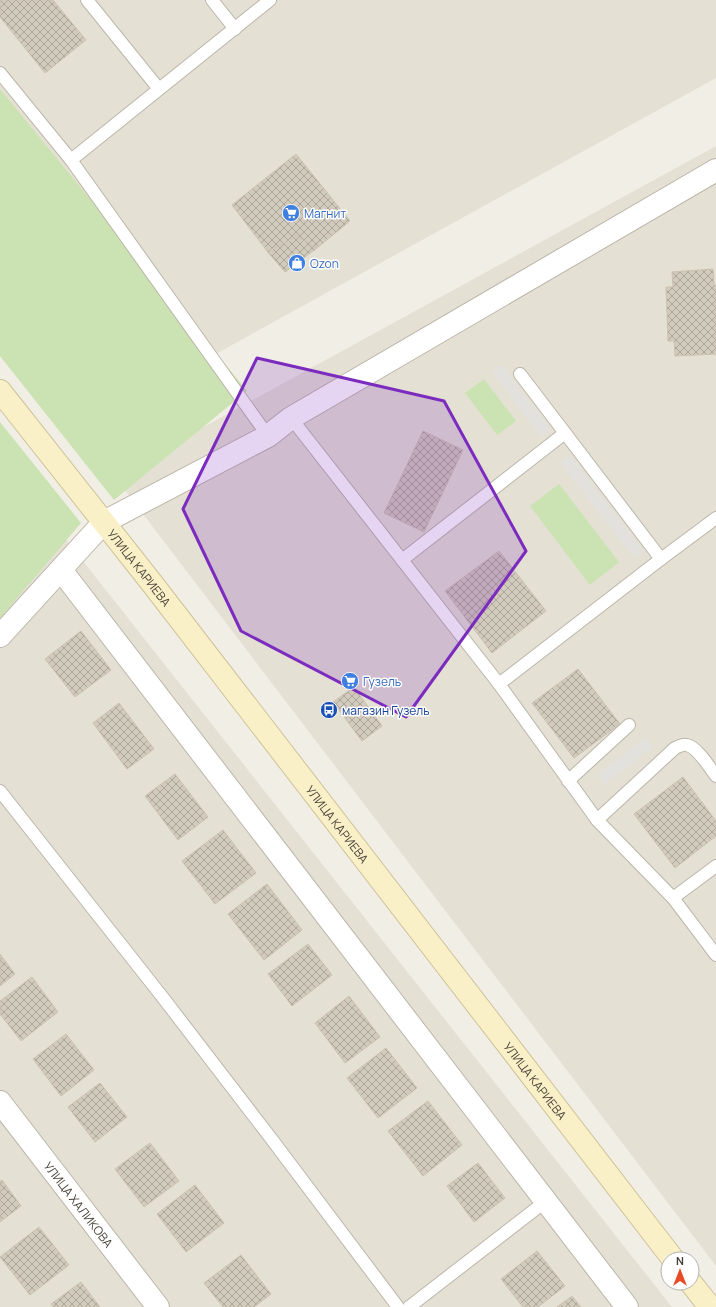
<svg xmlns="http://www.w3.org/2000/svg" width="716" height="1307" font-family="Manrope,sans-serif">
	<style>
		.residential { fill: #e5e0d4 }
		.green { fill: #cbe3b2 }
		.parking { fill: #e3e1de }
		.building { fill: url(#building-cross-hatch); stroke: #ccc2b0 }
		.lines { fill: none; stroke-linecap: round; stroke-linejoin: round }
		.service-casing { stroke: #bcb6a9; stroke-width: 14 }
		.minor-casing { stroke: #bcb6a9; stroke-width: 24 }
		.secondary-casing { stroke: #cec299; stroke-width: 24 }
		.service { stroke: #fff; stroke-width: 12 }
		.minor { stroke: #fff; stroke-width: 22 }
		.secondary { stroke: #faf0c8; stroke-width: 22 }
		.marked { fill: #7b2cbf; fill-opacity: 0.2; stroke: #7b2cbf; stroke-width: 3; stroke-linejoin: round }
		.labels { text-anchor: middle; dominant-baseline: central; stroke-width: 3; stroke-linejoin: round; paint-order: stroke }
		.shop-label { font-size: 12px; fill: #366cbe; stroke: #fff; text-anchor: start }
		.street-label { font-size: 12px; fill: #443f36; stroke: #fff }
		.transit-label { font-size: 12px; fill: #164399; stroke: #fff; text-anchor: start }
	</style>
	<defs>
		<pattern id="building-cross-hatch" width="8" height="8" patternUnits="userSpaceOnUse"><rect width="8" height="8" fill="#d2cabc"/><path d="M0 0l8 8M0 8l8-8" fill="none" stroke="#aca59a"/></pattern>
	</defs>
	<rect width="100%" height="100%" fill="#f1eee6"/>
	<g class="residential">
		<path d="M0,0H716V78L76,431L0,334Z"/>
		<path d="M716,146V1266L114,476Z"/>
		<path d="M0,456L672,1307H0Z"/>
	</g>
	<g class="green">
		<path d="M0,89L247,391L114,500L0,356Z"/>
		<path d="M484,379L516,421L497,435L465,393Z"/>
		<path d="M0,422L81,523L0,618Z"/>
		<path d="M559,484L619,562L590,585L530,506Z"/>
	</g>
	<g class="parking">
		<path d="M501,365L551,430L542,438L492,372Z"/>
		<path d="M570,455L643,551L634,558L560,462Z"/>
		<path d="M646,738L653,747L605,784L598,774Z"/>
	</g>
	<g class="building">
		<path d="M0,0H53L86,40L45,73L0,17Z"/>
		<path d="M296,154L350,221L317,248L285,272L267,251L232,205Z"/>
		<path d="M295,235L317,248L285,272L267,251L285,243Z"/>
		<path d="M713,269L714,285H716V354L675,356L674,341H668L666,287H673L672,272Z"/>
		<path d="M423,431L463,450L424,532L384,513Z"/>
		<path d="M499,551L546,611L492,653L445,591Z"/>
		<path d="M81,631L111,670L75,697L45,659Z"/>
		<path d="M578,669L620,724L574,758L532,703Z"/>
		<path d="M354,687L382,726L362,741L333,702Z"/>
		<path d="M119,703L154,749L127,769L93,723Z"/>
		<path d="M175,774L208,817L178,840L145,796Z"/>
		<path d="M683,777L716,821V836L675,868L634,814Z"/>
		<path d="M223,830L256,873L215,904L182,861Z"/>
		<path d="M267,884L302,930L264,960L228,914Z"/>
		<path d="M308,944L332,975L292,1006L268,974Z"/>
		<path d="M0,954L15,974L0,986Z"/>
		<path d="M32,977L58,1012L21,1041L0,1014V1001Z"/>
		<path d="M349,996L380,1037L345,1063L315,1023Z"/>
		<path d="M66,1034L94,1070L61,1096L33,1059Z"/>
		<path d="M386,1048L417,1088L378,1118L347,1078Z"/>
		<path d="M100,1083L127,1117L95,1142L68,1107Z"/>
		<path d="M428,1101L462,1145L423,1176L388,1131Z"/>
		<path d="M150,1143L179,1181L144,1207L115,1169Z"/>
		<path d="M478,1163L505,1198L474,1222L447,1186Z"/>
		<path d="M2,1180L21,1206L0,1222V1181Z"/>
		<path d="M195,1185L224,1223L186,1252L157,1214Z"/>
		<path d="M39,1227L69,1265L30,1295L0,1257Z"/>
		<path d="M537,1251L565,1286L538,1307H523L501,1279Z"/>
		<path d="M241,1255L271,1294L254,1307H223L204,1283Z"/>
		<path d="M81,1282L100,1307H53L51,1304Z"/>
		<path d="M572,1296L581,1307H557Z"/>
	</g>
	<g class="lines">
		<defs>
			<g id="service">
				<path d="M87,0L159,89"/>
				<path d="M212,0L235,29"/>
				<path d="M0,73L71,160L268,436"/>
				<path d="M71,160L270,0"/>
				<path d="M291,418L499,684L597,820L673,898L716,955"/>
				<path d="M565,433L661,559L716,518"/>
				<path d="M402,560L565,433L520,374"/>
				<path d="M499,684L661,559"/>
				<path d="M568,781L629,725"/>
				<path d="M0,791L164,999L273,1141L398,1307"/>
				<path d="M597,820L675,748C679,746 683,744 687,745C697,747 710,768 716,776"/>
				<path d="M673,898L716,866"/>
				<path d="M409,1307L546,1201"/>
			</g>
			<g id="minor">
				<path d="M61,570L627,1307"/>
				<path d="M0,636L104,522L268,436L291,418L716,170"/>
				<path id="s1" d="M0,1102L158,1307"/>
			</g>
			<g id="secondary">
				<path id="s2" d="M0,391L151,582L673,1259"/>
				<path d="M691,1283L710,1307"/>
			</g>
		</defs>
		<use href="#service" class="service-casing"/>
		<use href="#minor" class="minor-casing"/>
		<use href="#secondary" class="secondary-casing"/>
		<use href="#service" class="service"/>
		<use href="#minor" class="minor"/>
		<use href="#secondary" class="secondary"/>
	</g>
	<path class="marked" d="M257,358L444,401L526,551L406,717L241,631L183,509Z"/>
	<defs>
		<symbol id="supermarket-disc" viewBox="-11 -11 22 22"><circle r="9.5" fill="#3f7fe0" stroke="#fff"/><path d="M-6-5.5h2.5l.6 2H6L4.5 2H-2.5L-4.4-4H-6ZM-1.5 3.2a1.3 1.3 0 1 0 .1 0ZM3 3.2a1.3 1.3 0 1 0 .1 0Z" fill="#fff"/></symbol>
		<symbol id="shop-disc" viewBox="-11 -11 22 22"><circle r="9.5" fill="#3f7fe0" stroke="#fff"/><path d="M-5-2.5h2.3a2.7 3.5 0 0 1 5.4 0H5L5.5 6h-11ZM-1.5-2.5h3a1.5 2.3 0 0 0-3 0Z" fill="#fff"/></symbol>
		<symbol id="bus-disc" viewBox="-11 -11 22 22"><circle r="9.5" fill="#1a4fb4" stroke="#fff"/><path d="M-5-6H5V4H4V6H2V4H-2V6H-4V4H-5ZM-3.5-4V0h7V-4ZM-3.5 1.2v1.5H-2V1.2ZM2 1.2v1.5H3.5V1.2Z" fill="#fff"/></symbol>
	</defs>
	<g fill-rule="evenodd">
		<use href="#supermarket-disc" x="281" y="203" width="20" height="20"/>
		<use href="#shop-disc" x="287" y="253" width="20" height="20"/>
		<use href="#supermarket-disc" x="340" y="671" width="20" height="20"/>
		<use href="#bus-disc" x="319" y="700" width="20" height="20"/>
	</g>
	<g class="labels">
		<g class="shop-label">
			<text x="304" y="213">Магнит</text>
			<text x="310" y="263">Ozon</text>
			<text x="363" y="681">Гузель</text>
		</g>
		<g class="street-label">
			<text stroke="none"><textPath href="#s2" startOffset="225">УЛИЦА КАРИЕВА</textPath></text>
			<text stroke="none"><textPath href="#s2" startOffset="549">УЛИЦА КАРИЕВА</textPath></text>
			<text stroke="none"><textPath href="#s2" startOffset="873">УЛИЦА КАРИЕВА</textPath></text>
			<text stroke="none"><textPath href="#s1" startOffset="129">УЛИЦА ХАЛИКОВА</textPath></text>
		</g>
		<g class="transit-label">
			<text x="342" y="710">магазин Гузель</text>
		</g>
	</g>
	<g transform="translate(680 1271)"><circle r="19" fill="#ffffff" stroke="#b4b2af"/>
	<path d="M0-3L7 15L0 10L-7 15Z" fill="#e84b26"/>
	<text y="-6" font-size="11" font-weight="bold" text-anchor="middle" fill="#443f36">N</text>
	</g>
</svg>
